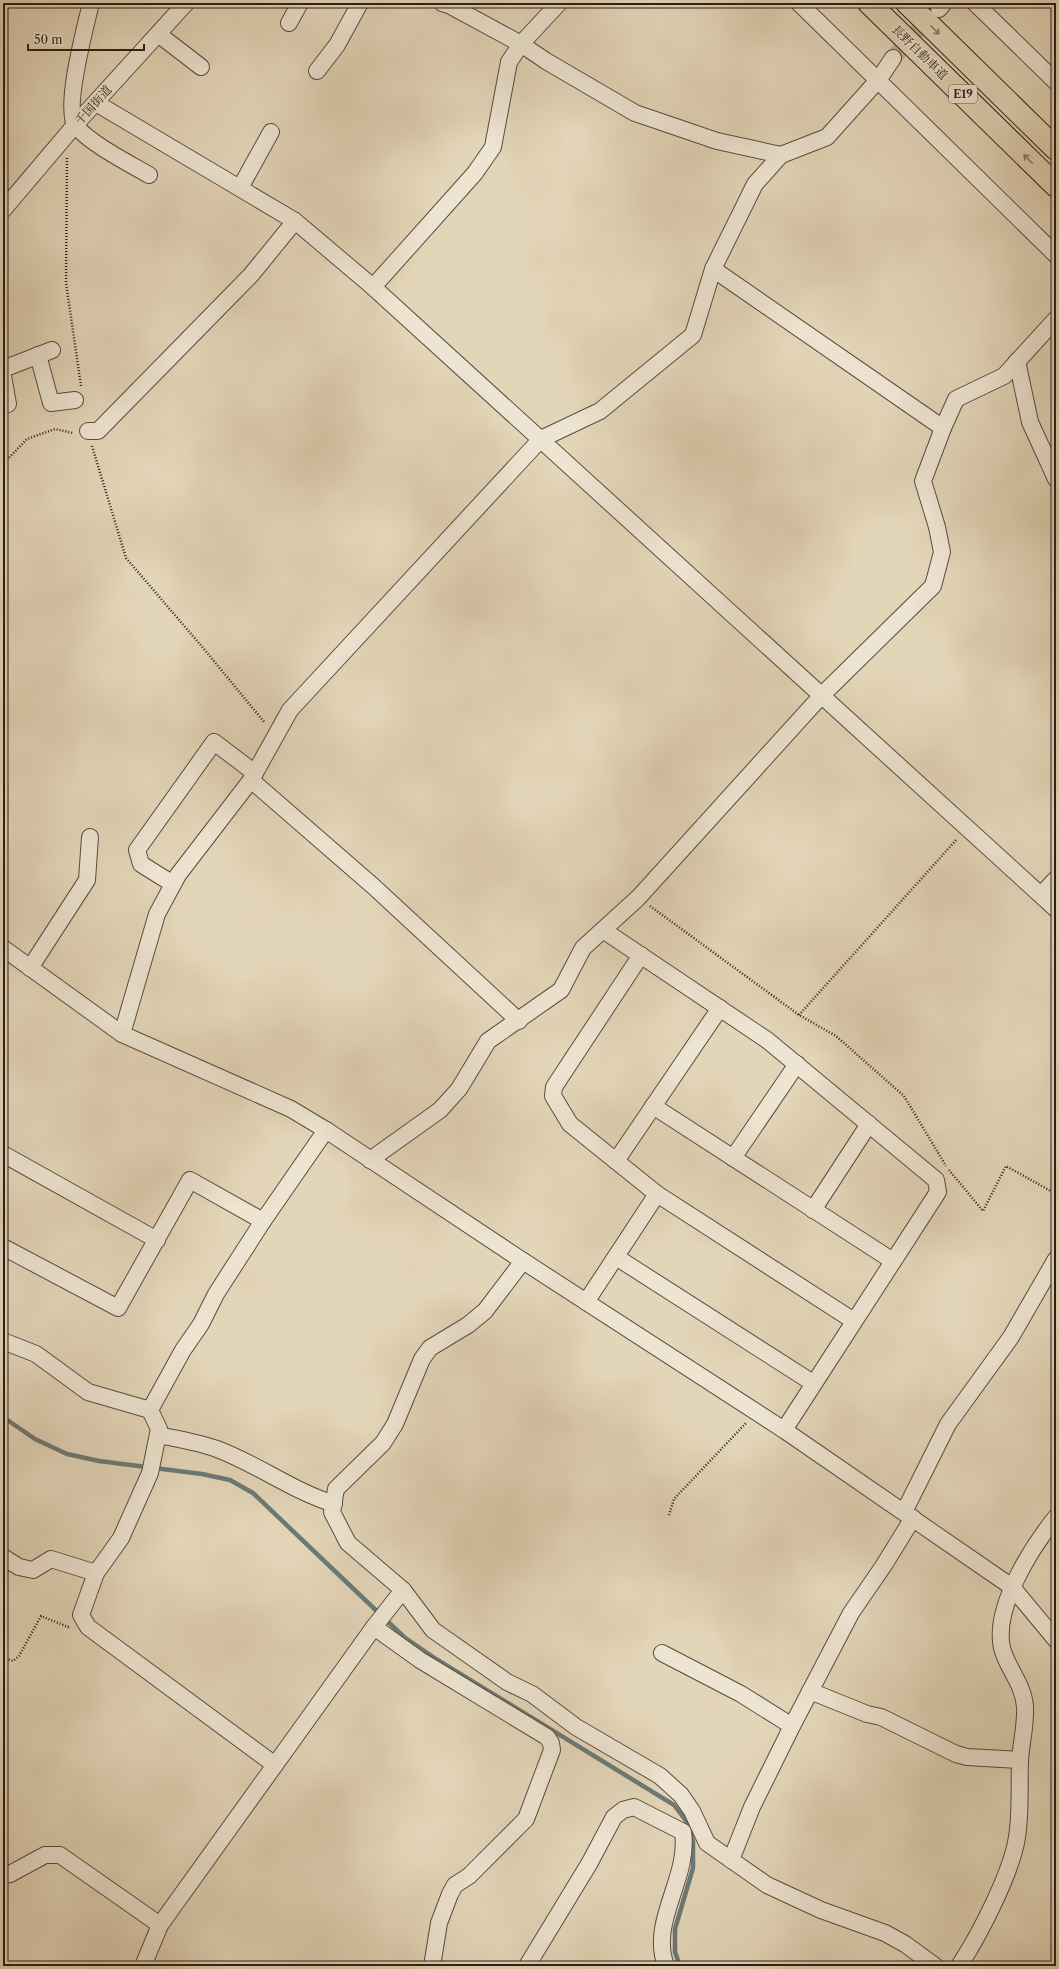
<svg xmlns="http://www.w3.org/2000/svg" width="1059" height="1969" font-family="'Libre Caslon Text','Noto Serif JP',serif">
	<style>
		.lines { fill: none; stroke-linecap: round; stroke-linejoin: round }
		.stream { stroke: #6c7a75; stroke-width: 4.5 }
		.minor-tunnel { stroke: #beb098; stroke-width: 16; stroke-dasharray: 16 8; stroke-linecap: butt }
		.minor-casing { stroke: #5a4b3f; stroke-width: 18 }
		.highway-casing { stroke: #2c1d17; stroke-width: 24 }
		.path { stroke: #2c1d17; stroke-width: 2.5; stroke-dasharray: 1 2; stroke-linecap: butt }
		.minor { stroke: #ede4d1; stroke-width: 16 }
		.highway { stroke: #e3d5b8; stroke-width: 22 }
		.oneway { stroke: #887968 }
		.labels { text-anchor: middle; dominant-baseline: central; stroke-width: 3; stroke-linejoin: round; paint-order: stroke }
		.shield { fill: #ede4d1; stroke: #66594f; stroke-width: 1 }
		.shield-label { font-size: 11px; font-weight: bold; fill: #2c1d17 }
		.street-label { font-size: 12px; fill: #2c1d17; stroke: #ede4d1 }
	</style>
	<rect width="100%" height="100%" fill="#e3d5b8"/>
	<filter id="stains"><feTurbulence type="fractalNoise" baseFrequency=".005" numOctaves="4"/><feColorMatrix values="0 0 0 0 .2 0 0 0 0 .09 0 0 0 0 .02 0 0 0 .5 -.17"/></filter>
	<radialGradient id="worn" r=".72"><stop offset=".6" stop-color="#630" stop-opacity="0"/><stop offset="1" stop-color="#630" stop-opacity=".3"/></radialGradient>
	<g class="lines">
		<path class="stream" d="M3,1417L35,1439L67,1454L99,1461L202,1474L230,1480L253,1493L404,1637L436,1659L674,1805L687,1822L693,1841V1868L675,1929V1952L680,1966"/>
		<path class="minor-tunnel" d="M893,58L933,14"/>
		<defs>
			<g id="minor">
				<path d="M91,3C86,24 63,110 76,126C89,143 130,164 149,175"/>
				<path d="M442,3L449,5L521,44L546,61L635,113L717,141L781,155"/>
				<path d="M799,3L1056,255"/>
				<path d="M975,3L1056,82"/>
				<path d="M939,9L944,3"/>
				<path d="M289,23L300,3"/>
				<path d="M158,34L201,67"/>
				<path d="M317,71L337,45L360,3"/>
				<path d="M96,103L295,221L373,287L1056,909"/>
				<path d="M240,188L271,132"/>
				<path d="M3,210L75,125L186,3"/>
				<path d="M713,269L943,428"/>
				<path d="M373,287L475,173L493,147L509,62L521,44L559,3"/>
				<path d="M38,355L51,403L75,400"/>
				<path d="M1017,361L1030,422L1056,479"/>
				<path d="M3,369L52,350"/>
				<path d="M3,376L8,404L3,406"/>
				<path d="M88,431H98L251,275L295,221"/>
				<path d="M251,780L373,886L519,1021"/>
				<path d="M173,884L141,864L137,850L214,742L255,773"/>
				<path d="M1041,895L1056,879"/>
				<path d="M603,930L767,1040L936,1180L938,1192L784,1430"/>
				<path d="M3,948L122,1034L291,1109L326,1130L523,1261L784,1430L1012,1587L1056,1640"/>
				<path d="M641,955L554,1087L553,1096L570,1124L657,1194L854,1321"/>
				<path d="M30,968L87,880L90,837"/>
				<path d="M122,1034L157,914L178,875L251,780L290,710L541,439L600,411L693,335L713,269L755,184L781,155L827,137L879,79L893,58"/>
				<path d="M653,1106L893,1261"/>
				<path d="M3,1154L157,1240"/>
				<path d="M733,1158L797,1064"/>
				<path d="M370,1160L440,1110L459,1089L488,1041L561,990L583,948L638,898L822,695L933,586L942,552L937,527L923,481L943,428L956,399L1004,376L1056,319"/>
				<path d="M616,1161L720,1008"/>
				<path d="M813,1210L869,1124"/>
				<path d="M3,1247L118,1308L190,1180L263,1221"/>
				<path d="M616,1257L813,1383"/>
				<path d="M523,1261L485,1311L468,1325L430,1348L422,1359L395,1424L383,1443L336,1489L332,1512L348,1543L403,1590L433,1630L507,1682L532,1694L576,1727L660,1776L681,1795L692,1811L707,1843L767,1885L821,1910L885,1933L905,1944L935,1966"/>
				<path d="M586,1302L657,1194"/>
				<path d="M3,1341L36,1354L88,1392L150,1410L159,1429L150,1473L121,1538L96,1573L81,1615L88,1627L275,1765"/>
				<path d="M150,1410L183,1350L201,1324L216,1294L263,1221L326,1130"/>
				<path d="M158,1435C178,1439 198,1442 217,1449C257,1464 293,1491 334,1504"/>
				<path d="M904,1512L948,1424L1011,1337L1056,1259"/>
				<path d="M3,1557L19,1567L33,1570L51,1559L96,1573"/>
				<path d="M374,1627L420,1660L547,1737L551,1743L552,1750L526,1819L469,1876L455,1885L450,1894L439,1923L432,1966"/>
				<path d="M662,1653L741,1694L792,1726"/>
				<path d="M810,1691L867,1714L881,1717L956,1754L967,1757L1020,1760"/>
				<path d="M731,1860L752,1807L792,1726L851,1613L884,1565L913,1518"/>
				<path d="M3,1875L10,1874L45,1855H60L160,1925"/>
				<path d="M143,1966L160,1925L374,1627L403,1590"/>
				<path d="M527,1966L589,1864L614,1817L623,1810L634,1807L683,1832C690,1878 649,1921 666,1966"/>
				<path d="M959,1966C979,1936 1012,1872 1017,1837C1021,1812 1019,1786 1020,1761C1021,1743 1026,1725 1025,1707C1024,1685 1007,1668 1002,1648C993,1607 1032,1547 1056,1517"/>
			</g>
			<g id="highway">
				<path d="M869,3L1056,186"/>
				<path d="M907,3L1056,149"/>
			</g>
		</defs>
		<use href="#minor" class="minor-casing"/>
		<use href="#highway" class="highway-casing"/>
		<g class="path">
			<path d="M67,158L66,283L81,386"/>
			<path d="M92,446L126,558L204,649L265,723"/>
			<path d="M3,464L27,439L55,429L73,433"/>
			<path d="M650,906L799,1015L836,1036L904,1096L946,1166"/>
			<path d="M799,1015L957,839"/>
			<path d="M949,1170L983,1211L1006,1166L1056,1194"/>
			<path d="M669,1515L674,1499L746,1423"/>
			<path d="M3,1658L13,1661L19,1656L41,1616L68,1627L70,1626"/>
		</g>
		<use href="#minor" class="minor"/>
		<use href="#highway" class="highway"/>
	</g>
	<defs><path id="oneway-shaft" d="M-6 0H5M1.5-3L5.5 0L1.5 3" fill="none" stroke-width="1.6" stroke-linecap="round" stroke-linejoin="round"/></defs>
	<g class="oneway">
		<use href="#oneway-shaft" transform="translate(935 30) rotate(45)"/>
		<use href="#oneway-shaft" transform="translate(1028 159) rotate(-135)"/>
	</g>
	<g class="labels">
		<rect class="shield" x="949" y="85" width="28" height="18" rx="3"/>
		<g class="shield-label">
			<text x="963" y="94">E19</text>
		</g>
		<g class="street-label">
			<text transform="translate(920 52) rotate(44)">長野自動車道</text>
			<text transform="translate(93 105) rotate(-48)">千国街道</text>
		</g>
	</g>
	<rect width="1059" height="1969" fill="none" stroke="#e3d5b8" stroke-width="16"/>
	<rect x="4" y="4" width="1051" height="1961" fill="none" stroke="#2c1d17" stroke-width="2"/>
	<rect x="8" y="8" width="1043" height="1953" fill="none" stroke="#2c1d17"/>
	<path d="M28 44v6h116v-6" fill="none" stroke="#2c1d17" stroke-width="2"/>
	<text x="34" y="44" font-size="12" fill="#2c1d17" stroke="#ede4d1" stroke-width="3" paint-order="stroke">50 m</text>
	<rect width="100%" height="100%" filter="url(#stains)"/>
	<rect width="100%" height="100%" fill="url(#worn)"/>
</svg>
